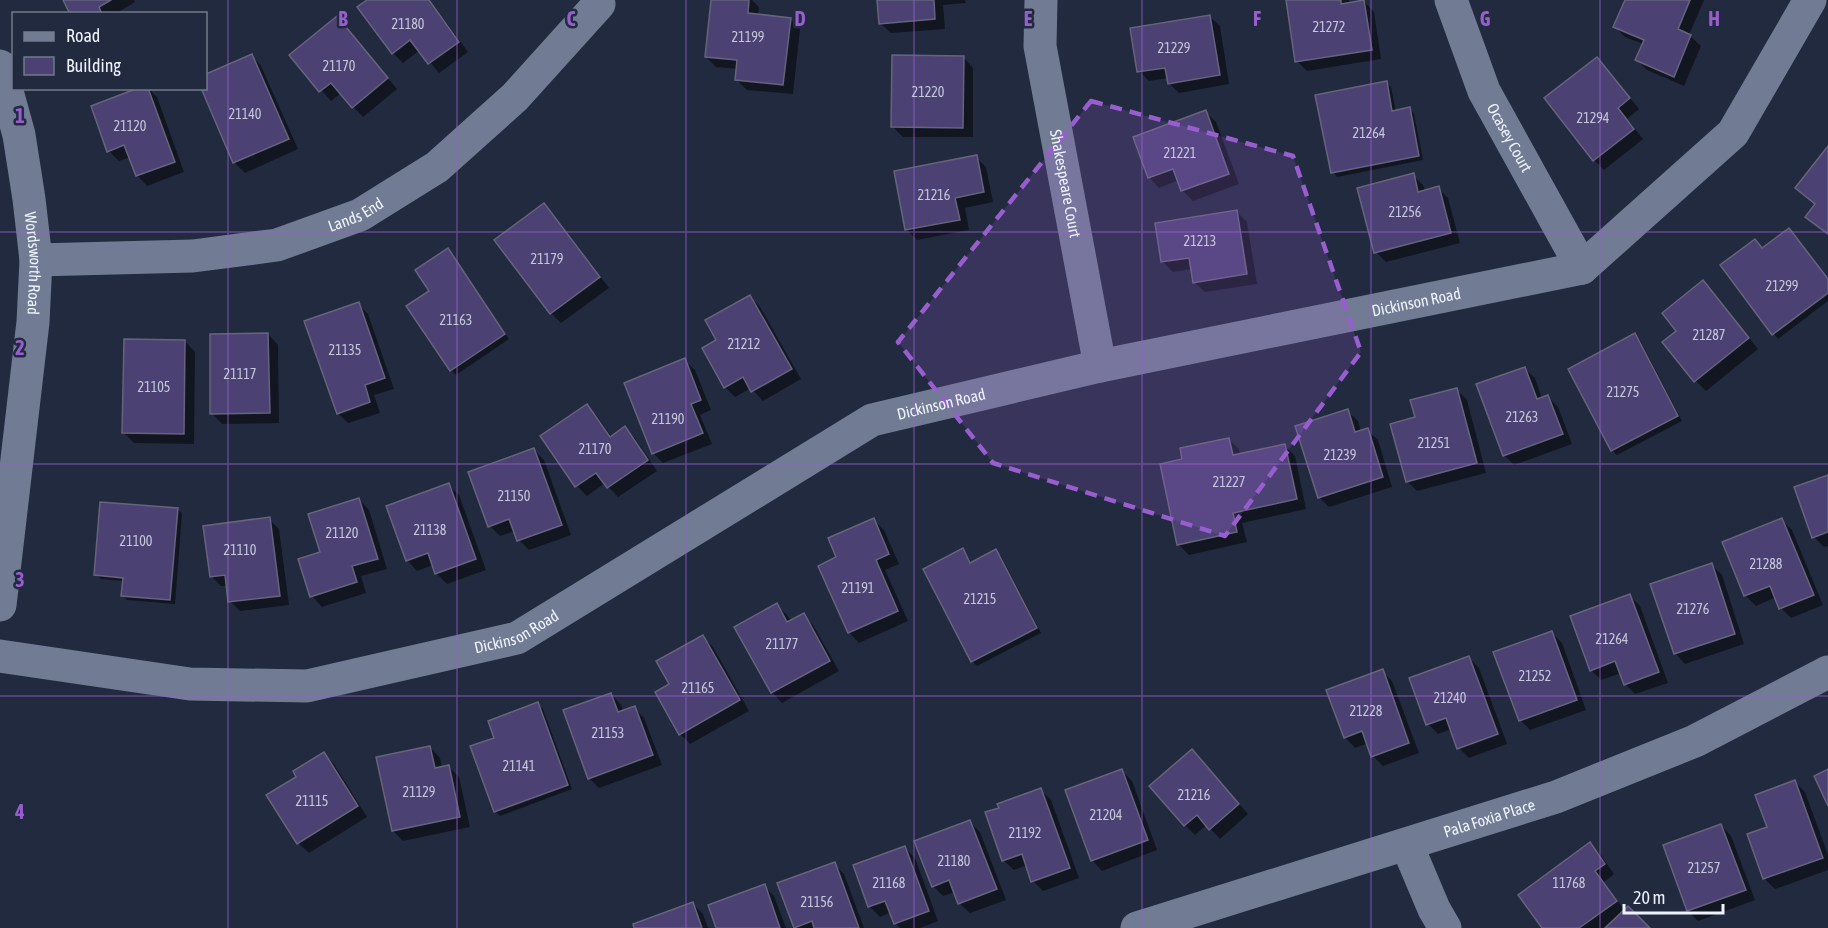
<svg xmlns="http://www.w3.org/2000/svg" width="1828" height="928" font-family="'Asap Condensed',sans-serif">
	<style>
		.shadow { fill: #0007 }
		.building { fill: #4b4273; stroke: #66637c; stroke-width: 1.5 }
		.lines { fill: none; stroke-linecap: round; stroke-linejoin: round }
		.street { stroke: #717c94; stroke-width: 33 }
		.secondary { stroke: #717c94; stroke-width: 33 }
		.marked { fill: #985ece; fill-opacity: 0.2; stroke: #985ece; stroke-width: 4.5; stroke-dasharray: 12 8; stroke-linejoin: round }
		.grid { fill: none; stroke: #985ece; stroke-width: 1.5; stroke-opacity: 0.55 }
		.labels { text-anchor: middle; dominant-baseline: central; stroke-width: 5; stroke-linejoin: round; paint-order: stroke }
		.number-label { font-size: 14px; fill: #c4c6da }
		.street-label { font-size: 16px; fill: #edf2fd; stroke: #212a3f }
		.grid-label { font-size: 20px; text-anchor: middle; font-weight: bold; fill: #985ece; stroke: #212a3f; stroke-width: 5; stroke-linejoin: round; paint-order: stroke }
	</style>
	<rect width="100%" height="100%" fill="#212a3f"/>
	<g class="shadow">
		<path d="M64,0H134L135,2L115,14H72Z"/>
		<path d="M370,0H430L468,52L439,73L420,50L403,63L393,53Z"/>
		<path d="M712,0H752L759,7L758,16L790,19L800,29L793,94L747,90L736,79L738,69L716,67L706,57Z"/>
		<path d="M879,0H965L966,3L943,5L945,29L891,33L880,23Z"/>
		<path d="M1287,0H1349V4L1364,1L1374,12L1381,59L1307,71L1297,61Z"/>
		<path d="M1626,0H1688L1673,35L1676,36L1691,0H1704L1689,35L1701,46L1684,86L1647,70L1637,60L1643,44L1625,37L1615,27Z"/>
		<path d="M1209,16L1220,26L1229,84L1179,93L1169,83L1168,78L1149,81L1139,71Z"/>
		<path d="M337,18L397,89L363,117L341,93L331,101L291,55Z"/>
		<path d="M251,55L261,66L298,149L245,173L235,163L202,88H206V76Z"/>
		<path d="M963,57L973,68V137H903L893,127Z"/>
		<path d="M1597,59L1607,69L1639,109L1627,119L1643,139L1604,170L1594,160Z"/>
		<path d="M1386,82L1391,87L1396,112L1410,109L1414,114L1423,160L1337,177L1333,172Z"/>
		<path d="M143,88H148L157,97L184,172L147,186L137,175L130,157L119,161L109,151Z"/>
		<path d="M1206,112L1216,122L1239,184L1193,201L1182,190L1179,180L1159,188L1149,177Z"/>
		<path d="M976,157L986,167L993,202L965,208L969,230L917,240L907,230Z"/>
		<path d="M1413,175L1423,185L1425,191L1438,188L1448,198L1460,243L1386,262L1376,252Z"/>
		<path d="M544,205L554,215L609,288L561,323L551,313L496,241Z"/>
		<path d="M1237,212L1247,222L1257,284L1205,292L1194,282L1192,269L1173,272L1163,262Z"/>
		<path d="M1763,250L1828,280V301L1778,339L1722,266Z"/>
		<path d="M452,255L509,339L456,375L451,370Z"/>
		<path d="M1713,292L1758,349L1706,391L1696,381Z"/>
		<path d="M750,296L760,307L801,379L763,401L751,388L735,397L725,387L718,340Z"/>
		<path d="M358,304L368,314L394,389L374,395L380,413L348,423L338,413Z"/>
		<path d="M268,334L278,345L279,423L222,424L212,413Z"/>
		<path d="M1635,335L1640,340L1682,421L1617,455L1612,450Z"/>
		<path d="M185,341L195,352L194,444L134,443L124,433Z"/>
		<path d="M684,360L695,370L711,410L700,415L712,444L663,463L653,453Z"/>
		<path d="M1524,368L1535,378L1542,399L1548,397L1558,407L1572,444L1514,465L1504,455Z"/>
		<path d="M1456,389L1467,400L1486,473L1417,491L1407,481L1417,418Z"/>
		<path d="M587,406L597,416L612,437L625,428L635,438L657,471L618,497L605,483L587,496L577,486L542,436Z"/>
		<path d="M1347,411L1358,421L1361,432L1367,430L1378,440L1392,487L1329,507L1319,497Z"/>
		<path d="M1228,439L1239,449L1240,455L1285,446L1295,456L1306,509L1242,523L1247,542L1189,555L1179,545L1162,465L1184,460Z"/>
		<path d="M534,450L544,460L571,535L529,550L519,540L515,531L500,536L490,526Z"/>
		<path d="M1828,477V546L1824,547L1814,537Z"/>
		<path d="M448,485L459,495L486,570L447,584L437,574L433,565L417,571L407,560Z"/>
		<path d="M359,499L369,510L387,569L361,576L366,593L322,607L312,596L322,553Z"/>
		<path d="M178,509L182,514L175,604L127,600L122,595L124,581L101,579L96,574Z"/>
		<path d="M269,519L279,529L289,605L240,611L230,601L228,586H221L211,576Z"/>
		<path d="M874,520L884,530L899,564L885,570L908,621L859,643L849,632L838,558Z"/>
		<path d="M1782,520L1792,530L1823,605L1791,618L1781,608L1776,597L1756,606L1746,596L1724,543Z"/>
		<path d="M963,550L972,563L996,551L1001,556L1041,633L977,666L972,661Z"/>
		<path d="M1712,565L1722,575L1744,644L1685,664L1675,653Z"/>
		<path d="M1630,596L1640,606L1668,683L1635,694L1625,684L1621,673L1601,680L1591,670Z"/>
		<path d="M777,605L787,615L791,621L803,615L813,625L839,671L782,703L772,692L736,628Z"/>
		<path d="M1552,633L1562,643L1586,710L1530,730L1520,720Z"/>
		<path d="M703,637L713,647L749,711L690,744L680,734L672,685Z"/>
		<path d="M1469,658L1479,668L1507,744L1469,758L1459,748L1452,729L1438,734L1428,724Z"/>
		<path d="M1382,671L1392,681L1419,753L1383,766L1373,756L1368,743L1355,748L1345,737Z"/>
		<path d="M611,694L621,705L623,711L634,707L644,718L662,765L599,788L589,778Z"/>
		<path d="M538,704L543,709L572,789L500,816L495,811L496,739Z"/>
		<path d="M430,747L440,758L442,768L449,767L459,777L470,827L403,841L393,831Z"/>
		<path d="M324,754L334,764L367,817L309,853L298,843L268,795L298,777Z"/>
		<path d="M1202,761L1248,814L1220,839L1207,825L1195,835L1185,825Z"/>
		<path d="M1122,771L1132,781L1157,850L1102,871L1092,860Z"/>
		<path d="M1795,782L1805,792L1828,855V870L1775,889L1765,879L1749,835L1768,827Z"/>
		<path d="M1041,790L1051,800L1079,878L1043,891L1033,881L1027,865L1014,870L1003,860Z"/>
		<path d="M970,822L980,832L1006,900L970,913L959,903L955,892L943,896L933,886Z"/>
		<path d="M1721,825L1731,836L1755,900L1698,921L1688,911L1665,846Z"/>
		<path d="M1590,844L1600,854L1614,874L1604,882L1625,911L1648,928H1607L1611,925L1609,923L1603,928H1544Z"/>
		<path d="M905,848L915,858L938,921L920,928H900L895,923L891,912L880,917L869,906Z"/>
		<path d="M834,864L844,874L864,928H796Z"/>
		<path d="M764,886L774,896L786,928H718Z"/>
		<path d="M693,904L703,914L708,928H636Z"/>
	</g>
	<g class="building">
		<path d="M63,0H111L99,7L102,14H70Z"/>
		<path d="M367,0H429L459,42L428,64L410,40L392,54L357,7Z"/>
		<path d="M711,0H749L748,13L791,18L783,85L735,80L737,60L705,57Z"/>
		<path d="M877,0H934L935,19L879,24Z"/>
		<path d="M1286,0H1341V4L1364,0L1372,50L1295,62Z"/>
		<path d="M1625,0H1690L1678,29L1691,35L1674,77L1635,60L1644,40L1613,27Z"/>
		<path d="M1210,15L1220,75L1168,84L1165,68L1137,72L1130,28Z"/>
		<path d="M337,16L388,78L352,108L331,83L319,92L289,55Z"/>
		<path d="M252,54L289,139L233,163L201,88H206V74Z"/>
		<path d="M892,55L964,56L963,128L891,127Z"/>
		<path d="M1597,57L1630,98L1618,108L1634,129L1593,161L1544,98Z"/>
		<path d="M1387,81L1392,111L1410,107L1419,156L1331,173L1315,95Z"/>
		<path d="M138,88H148L175,162L136,176L124,145L107,152L91,106Z"/>
		<path d="M1206,110L1229,174L1181,191L1173,169L1148,178L1133,137Z"/>
		<path d="M1828,146V234L1805,217L1815,204L1795,188Z"/>
		<path d="M977,155L984,192L955,198L960,220L905,230L894,171Z"/>
		<path d="M1414,173L1418,192L1439,186L1451,233L1374,253L1357,188Z"/>
		<path d="M544,203L600,277L550,314L494,240Z"/>
		<path d="M1237,210L1247,274L1193,283L1189,258L1161,262L1155,223Z"/>
		<path d="M1789,228L1828,279V293L1772,335L1720,265L1755,239L1762,248Z"/>
		<path d="M448,248L505,334L450,371L406,306L429,291L415,270Z"/>
		<path d="M1703,280L1749,338L1694,382L1662,342L1676,331L1662,313Z"/>
		<path d="M750,295L792,369L751,392L743,377L724,388L702,348L716,340L705,320Z"/>
		<path d="M359,302L385,378L365,385L370,402L337,414L304,321Z"/>
		<path d="M268,333L270,413L210,414V334Z"/>
		<path d="M1635,333L1678,416L1611,451L1568,369Z"/>
		<path d="M124,339L185,340L184,434L122,433Z"/>
		<path d="M685,358L701,400L691,404L703,433L652,454L624,383Z"/>
		<path d="M1525,367L1537,399L1548,395L1563,434L1503,456L1476,384Z"/>
		<path d="M1457,388L1477,463L1406,482L1390,424L1415,417L1410,400Z"/>
		<path d="M587,404L610,437L625,426L648,460L607,488L596,473L575,487L540,436Z"/>
		<path d="M1348,409L1355,432L1368,428L1383,477L1318,498L1295,426Z"/>
		<path d="M1229,438L1233,455L1285,444L1297,499L1233,513L1237,532L1177,545L1160,464L1182,459L1180,448Z"/>
		<path d="M534,448L562,525L517,541L509,519L488,527L468,472Z"/>
		<path d="M1828,475V532L1812,538L1794,487Z"/>
		<path d="M449,483L476,559L435,574L428,553L406,561L386,506Z"/>
		<path d="M359,498L378,559L352,566L357,582L310,597L298,559L320,552L308,514Z"/>
		<path d="M100,502L178,508L170,600L121,596L123,578L94,575Z"/>
		<path d="M270,517L280,596L228,602L225,575L210,577L203,526Z"/>
		<path d="M874,518L889,554L876,560L898,611L848,633L818,566L836,557L828,538Z"/>
		<path d="M1782,518L1814,595L1779,609L1770,586L1744,596L1722,542Z"/>
		<path d="M963,548L970,563L996,549L1037,628L971,662L923,569Z"/>
		<path d="M1712,563L1735,634L1674,654L1650,584Z"/>
		<path d="M1630,594L1659,672L1624,685L1615,661L1590,671L1570,616Z"/>
		<path d="M777,603L787,622L804,613L830,661L771,693L734,627Z"/>
		<path d="M1552,631L1577,700L1519,721L1493,652Z"/>
		<path d="M703,635L740,700L679,735L655,692L669,684L656,661Z"/>
		<path d="M1469,656L1498,734L1457,749L1446,718L1426,725L1409,678Z"/>
		<path d="M1383,669L1409,743L1371,757L1362,731L1344,738L1326,690Z"/>
		<path d="M611,693L618,712L635,706L653,755L588,779L563,710Z"/>
		<path d="M538,702L568,785L494,812L470,746L494,738L488,721Z"/>
		<path d="M430,746L435,768L449,765L460,817L392,831L376,757Z"/>
		<path d="M1192,749L1239,804L1209,830L1197,815L1184,826L1149,786Z"/>
		<path d="M324,752L358,806L297,844L266,795L296,777L293,771Z"/>
		<path d="M1122,769L1148,840L1091,861L1065,790Z"/>
		<path d="M1828,769V806L1814,776Z"/>
		<path d="M1795,780L1823,858L1763,879L1747,834L1767,827L1755,795Z"/>
		<path d="M1041,788L1070,868L1031,882L1022,854L1002,861L985,812L999,808L997,804Z"/>
		<path d="M970,820L997,889L958,904L949,880L932,887L914,841Z"/>
		<path d="M1721,824L1746,890L1687,911L1663,845Z"/>
		<path d="M1590,842L1605,864L1595,871L1617,901L1579,928H1542L1518,895Z"/>
		<path d="M905,846L929,911L894,924L885,901L868,907L853,865Z"/>
		<path d="M835,862L859,928H814L812,921L794,928L777,883Z"/>
		<path d="M765,884L780,928H716L708,905Z"/>
		<path d="M693,902L702,928H634L633,924Z"/>
		<path d="M1628,906L1650,928H1605Z"/>
	</g>
	<g class="lines">
		<g class="street">
			<path id="s1" d="M1041,0L1040,46L1100,366"/>
			<path id="s2" d="M1451,0L1484,91L1582,268"/>
			<path id="s3" d="M36,260L193,256L277,245L360,215L437,167L515,97L599,4"/>
			<path id="s4" d="M0,656L190,684L307,686L517,638L872,420L1100,366L1582,268L1733,133L1810,0"/>
			<path d="M1407,845L1434,909L1445,928"/>
			<path id="s5" d="M1137,928L1556,797L1695,741L1828,672"/>
		</g>
		<path class="secondary" id="s6" d="M0,66L19,135L29,199L36,260L33,322L0,605"/>
	</g>
	<path class="marked" d="M1091,101L1293,156L1361,352L1225,536L993,463L898,342Z"/>
	<path class="grid" d="M228,0V928M457,0V928M686,0V928M914,0V928M1142,0V928M1371,0V928M1600,0V928M0,232H1828M0,464H1828M0,696H1828"/>
	<g class="labels">
		<g class="number-label">
			<text x="408" y="24">21180</text>
			<text x="1329" y="27">21272</text>
			<text x="748" y="37">21199</text>
			<text x="1174" y="48">21229</text>
			<text x="339" y="66">21170</text>
			<text x="928" y="92">21220</text>
			<text x="245" y="114">21140</text>
			<text x="1593" y="118">21294</text>
			<text x="130" y="126">21120</text>
			<text x="1369" y="133">21264</text>
			<text x="1180" y="153">21221</text>
			<text x="934" y="195">21216</text>
			<text x="1405" y="212">21256</text>
			<text x="1200" y="241">21213</text>
			<text x="547" y="259">21179</text>
			<text x="1782" y="286">21299</text>
			<text x="456" y="320">21163</text>
			<text x="1709" y="335">21287</text>
			<text x="744" y="344">21212</text>
			<text x="345" y="350">21135</text>
			<text x="240" y="374">21117</text>
			<text x="154" y="387">21105</text>
			<text x="1623" y="392">21275</text>
			<text x="1522" y="417">21263</text>
			<text x="668" y="419">21190</text>
			<text x="1434" y="443">21251</text>
			<text x="595" y="449">21170</text>
			<text x="1340" y="455">21239</text>
			<text x="1229" y="482">21227</text>
			<text x="514" y="496">21150</text>
			<text x="430" y="530">21138</text>
			<text x="342" y="533">21120</text>
			<text x="136" y="541">21100</text>
			<text x="240" y="550">21110</text>
			<text x="1766" y="564">21288</text>
			<text x="858" y="588">21191</text>
			<text x="980" y="599">21215</text>
			<text x="1693" y="609">21276</text>
			<text x="1612" y="639">21264</text>
			<text x="782" y="644">21177</text>
			<text x="1535" y="676">21252</text>
			<text x="698" y="688">21165</text>
			<text x="1450" y="698">21240</text>
			<text x="1366" y="711">21228</text>
			<text x="608" y="733">21153</text>
			<text x="519" y="766">21141</text>
			<text x="419" y="792">21129</text>
			<text x="1194" y="795">21216</text>
			<text x="312" y="801">21115</text>
			<text x="1106" y="815">21204</text>
			<text x="1025" y="833">21192</text>
			<text x="954" y="861">21180</text>
			<text x="1704" y="868">21257</text>
			<text x="889" y="883">21168</text>
			<text x="1569" y="883">11768</text>
			<text x="817" y="902">21156</text>
		</g>
		<g class="street-label">
			<text stroke="none"><textPath href="#s2" startOffset="150">Ocasey Court</textPath></text>
			<text stroke="none"><textPath href="#s1" startOffset="186">Shakespeare Court</textPath></text>
			<text stroke="none"><textPath href="#s3" startOffset="326">Lands End</textPath></text>
			<text stroke="none"><textPath href="#s6" startOffset="201">Wordsworth Road</textPath></text>
			<text stroke="none"><textPath href="#s4" startOffset="1498">Dickinson Road</textPath></text>
			<text stroke="none"><textPath href="#s4" startOffset="1012">Dickinson Road</textPath></text>
			<text stroke="none"><textPath href="#s4" startOffset="526">Dickinson Road</textPath></text>
			<text stroke="none"><textPath href="#s5" startOffset="369">Pala Foxia Place</textPath></text>
		</g>
	</g>
	<g class="grid-label">
		<text x="343" y="26">B</text>
		<text x="571" y="26">C</text>
		<text x="800" y="26">D</text>
		<text x="1028" y="26">E</text>
		<text x="1257" y="26">F</text>
		<text x="1485" y="26">G</text>
		<text x="1714" y="26">H</text>
		<text x="20" y="123">1</text>
		<text x="20" y="355">2</text>
		<text x="20" y="587">3</text>
		<text x="20" y="819">4</text>
	</g>
	<rect x="12" y="12" width="195" height="78" fill="#212a3f" stroke="#737a8b" stroke-width="1.5"/>
	<rect x="24" y="32" width="30" height="9" fill="#717c94" stroke="#737a8b" stroke-width="1.5"/>
	<text x="66" y="42" font-size="18" fill="#edf2fd">Road</text>
	<rect x="24" y="57" width="30" height="18" fill="#4b4273" stroke="#737a8b" stroke-width="1.5"/>
	<text x="66" y="72" font-size="18" fill="#edf2fd">Building</text>
	<path d="M1624 904v9h99v-9" fill="none" stroke="#edf2fd" stroke-width="3"/>
	<text x="1633" y="904" font-size="18" fill="#edf2fd" stroke="#212a3f" stroke-width="4.5" paint-order="stroke">20 m</text>
</svg>
